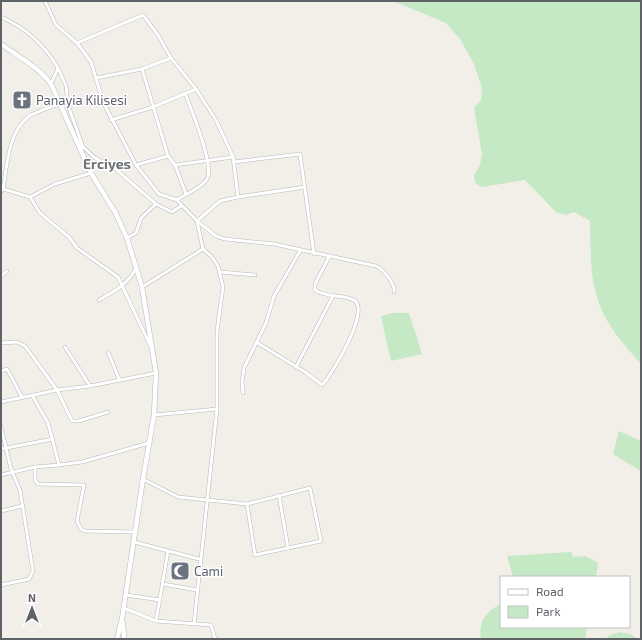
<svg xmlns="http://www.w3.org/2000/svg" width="642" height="640" font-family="'Exo 2',sans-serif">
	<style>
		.green { fill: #c5e8c5 }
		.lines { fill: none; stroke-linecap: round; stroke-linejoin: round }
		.street-casing { stroke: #b5b8bc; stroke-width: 4 }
		.secondary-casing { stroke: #b6babf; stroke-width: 5.5 }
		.street { stroke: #fff; stroke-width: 3 }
		.secondary { stroke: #fff; stroke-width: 4.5 }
		.labels { text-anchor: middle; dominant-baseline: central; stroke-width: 3; stroke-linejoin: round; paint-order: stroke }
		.worship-label { font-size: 13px; fill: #5b616d; stroke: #fff; text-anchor: start }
		.neighbourhood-label { font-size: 14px; font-weight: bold; fill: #70757a; stroke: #fff }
	</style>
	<rect width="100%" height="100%" fill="#f1efe8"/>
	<g class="green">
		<path d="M393,1H641V364C625,346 607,326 599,303C589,277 591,248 590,221L574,212L566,215L556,212L525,180L482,187L475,183L474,175L480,165L482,154L474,108L481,100L482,88L474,64L460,39L446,23Z"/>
		<path d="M393,313H409L422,354L391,361L381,316Z"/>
		<path d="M619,431L641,441V471L613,454Z"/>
		<path d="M571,552L573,557L585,556L598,563L596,577H513L507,556Z"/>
		<path d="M501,604V627H587L585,639H481C478,622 486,611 501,604Z"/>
		<path d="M620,632L630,634L638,639H605L610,635Z"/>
	</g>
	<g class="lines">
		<defs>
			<g id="street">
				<path d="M45,1L56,25L77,43L91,62L103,102L136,165L159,194L177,200L197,221L203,249"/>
				<path d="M1,17C26,28 44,44 58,68L51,84"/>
				<path d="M77,43L143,15L158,35L171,58L196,89L216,120L233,157L238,197L220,201L197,221L216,236L225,239L274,244L376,266C384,270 395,283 394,292"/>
				<path d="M58,68L66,86L68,105L83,147L95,158L112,166L156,204L172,212L181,206"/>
				<path d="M142,69L168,156L175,165L186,194"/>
				<path d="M96,78L142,69L171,58"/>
				<path d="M111,120L153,107L196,89"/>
				<path d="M234,162L300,154L314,254"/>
				<path d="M136,165L168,156"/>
				<path d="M175,165L233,157"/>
				<path d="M3,189L30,197L40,213L69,237L77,248L118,277L150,345"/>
				<path d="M1,192L3,189C7,166 8,133 28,117C36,111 50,108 59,104"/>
				<path d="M30,197L55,184L91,173"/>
				<path d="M238,197L305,187"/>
				<path d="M177,200C185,194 202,188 207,179C215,166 191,109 185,93"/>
				<path d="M127,238L136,233L141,218L156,204"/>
				<path d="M220,272L255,275"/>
				<path d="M1,276L7,271"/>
				<path d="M142,287L203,249L212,257L218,266L223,287L217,331V409L194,624"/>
				<path d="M99,300C115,291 128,284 136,268"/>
				<path d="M256,342L305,372L322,385C332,375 371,310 354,300C343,294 326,298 315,290V284L329,257"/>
				<path d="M1,343L17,342L25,346L57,390L72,421H79L108,412"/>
				<path d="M65,347L90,386"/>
				<path d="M108,352L119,379"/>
				<path d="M296,367L333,296"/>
				<path d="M1,371L7,369L22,397"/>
				<path d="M243,393L242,382L244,368L266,323L274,296L300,251"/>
				<path d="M1,402L57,390L90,386L156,373"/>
				<path d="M154,415L217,409"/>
				<path d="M1,427L11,469L20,490L33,571L29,579L1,585"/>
				<path d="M1,449L53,439"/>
				<path d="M59,465L82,462L149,443"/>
				<path d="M35,467V480L38,484L84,485L77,521L81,529L85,531L135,532"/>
				<path d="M1,475L35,467L59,465L48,423L32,395"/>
				<path d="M143,479L178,497L247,504L310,488L321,541L255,555L247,504"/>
				<path d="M279,495L288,548"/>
				<path d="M1,511L22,506"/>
				<path d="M134,542L199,559"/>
				<path d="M163,584L197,590"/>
				<path d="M126,595L160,600"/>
				<path d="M124,608L156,621L211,625L215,639"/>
				<path d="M156,621L168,551"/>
			</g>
			<g id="secondary">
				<path d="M1,44C19,57 38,67 51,84L91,173L115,212L127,238L142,287L156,373L154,415L143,479L122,619L117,639"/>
				<path d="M123,623L124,639"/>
			</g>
		</defs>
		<use href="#street" class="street-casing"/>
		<use href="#secondary" class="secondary-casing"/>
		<use href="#street" class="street"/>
		<use href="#secondary" class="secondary"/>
	</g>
	<defs>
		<symbol id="church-square" viewBox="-11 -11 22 22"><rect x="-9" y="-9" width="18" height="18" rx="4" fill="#6b7280" stroke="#fff"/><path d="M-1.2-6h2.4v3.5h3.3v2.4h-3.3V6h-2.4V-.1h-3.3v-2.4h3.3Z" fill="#fff"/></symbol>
		<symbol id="mosque-square" viewBox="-11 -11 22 22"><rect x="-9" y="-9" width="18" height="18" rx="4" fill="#6b7280" stroke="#fff"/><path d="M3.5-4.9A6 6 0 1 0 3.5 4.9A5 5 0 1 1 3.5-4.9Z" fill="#fff"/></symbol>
	</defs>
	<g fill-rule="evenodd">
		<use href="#church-square" x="11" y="89" width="22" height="22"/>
		<use href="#mosque-square" x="169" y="560" width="22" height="22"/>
	</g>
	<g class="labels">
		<g class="worship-label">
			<text x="36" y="100">Panayia Kilisesi</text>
			<text x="194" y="571">Cami</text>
		</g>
		<g class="neighbourhood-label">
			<text x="107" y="163">Erciyes</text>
		</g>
	</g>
	<rect width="642" height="640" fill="none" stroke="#5f6368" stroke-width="4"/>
	<rect x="500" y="576" width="130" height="52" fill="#ffffff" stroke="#bfc1c3"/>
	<rect x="508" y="589" width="20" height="6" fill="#ffffff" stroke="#bfc1c3"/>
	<text x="536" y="596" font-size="12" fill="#5f6368">Road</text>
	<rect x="508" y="606" width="20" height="12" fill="#c5e8c5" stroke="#bfc1c3"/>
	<text x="536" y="616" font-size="12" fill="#5f6368">Park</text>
	<g transform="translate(32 608)" stroke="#ffffff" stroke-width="3" paint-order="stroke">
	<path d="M0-3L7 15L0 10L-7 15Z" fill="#5f6368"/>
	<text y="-6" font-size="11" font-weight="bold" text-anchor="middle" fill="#5f6368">N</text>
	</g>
</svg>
